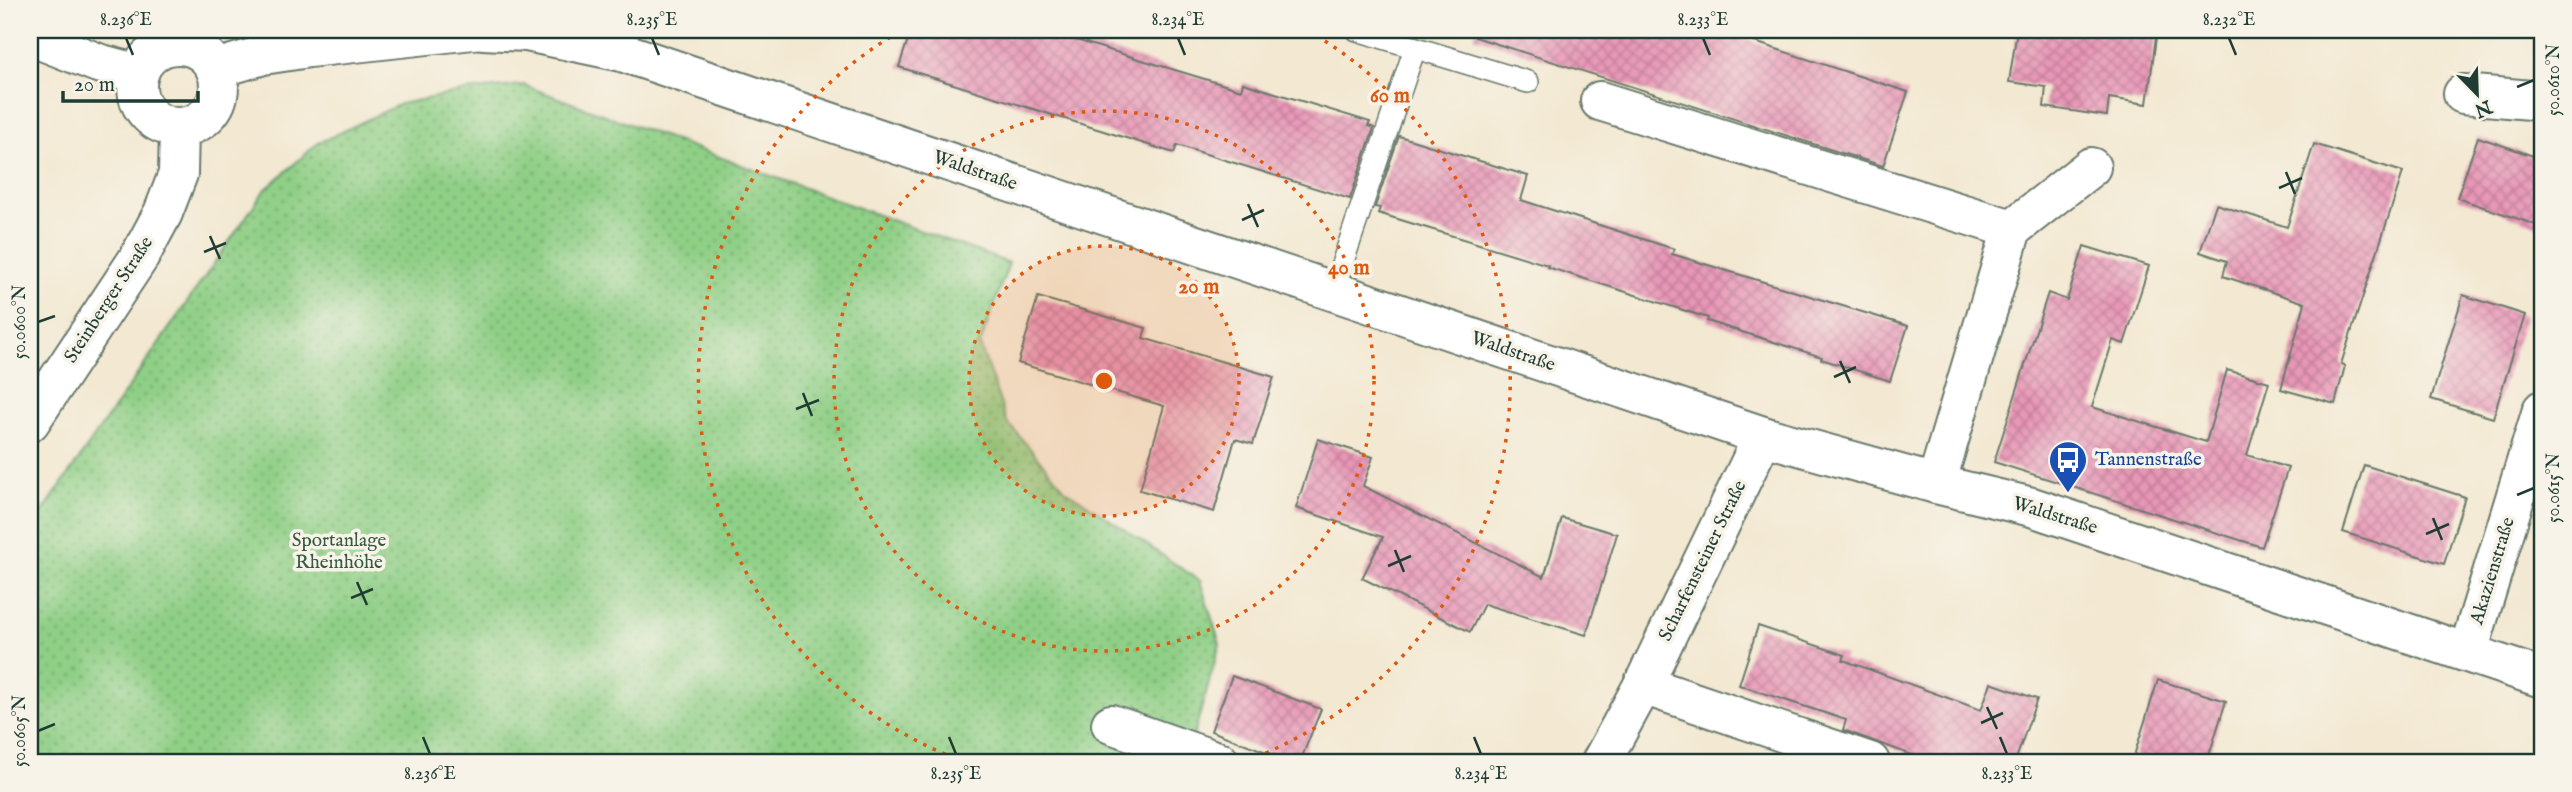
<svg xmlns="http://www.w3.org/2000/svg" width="2572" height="792" font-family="'IM FELL English',serif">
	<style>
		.park { fill: url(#park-dots); stroke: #57865d; stroke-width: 2 }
		.building { fill: url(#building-cross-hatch) }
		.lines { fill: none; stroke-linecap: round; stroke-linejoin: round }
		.lane-casing { stroke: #69796b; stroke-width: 24 }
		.street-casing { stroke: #69796b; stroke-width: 42 }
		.lane { stroke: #fff; stroke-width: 21 }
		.street { stroke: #fff; stroke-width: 38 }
		.ticks { fill: none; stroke: #1f3d34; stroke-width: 2.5 }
		.ring { fill: none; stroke: #de580e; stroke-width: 3.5; stroke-dasharray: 3.5 7 }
		.labels { text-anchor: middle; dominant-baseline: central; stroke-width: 7; stroke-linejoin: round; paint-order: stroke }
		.street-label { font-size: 19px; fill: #1f3d34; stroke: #f7f3e8 }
		.transit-label { font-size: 19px; fill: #164399; stroke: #f7f3e8; text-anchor: start }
		.park-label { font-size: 19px; fill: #355a44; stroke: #f7f3e8 }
		.centre { fill: #de580e; stroke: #f7f3e8; stroke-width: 3.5 }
		.ring-label { font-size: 21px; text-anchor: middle; font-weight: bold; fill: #de580e; stroke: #f7f3e8; stroke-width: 7; stroke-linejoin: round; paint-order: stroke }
		.neatline { fill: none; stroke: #1f3d34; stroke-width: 2.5 }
		.ticks-label { font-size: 18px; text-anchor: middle; fill: #1f3d34 }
	</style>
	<defs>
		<pattern id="park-dots" width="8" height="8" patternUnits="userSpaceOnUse" patternTransform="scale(1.75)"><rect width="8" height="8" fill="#8fcf86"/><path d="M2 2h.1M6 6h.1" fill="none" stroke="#74a96e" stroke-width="1.8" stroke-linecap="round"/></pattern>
		<pattern id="building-cross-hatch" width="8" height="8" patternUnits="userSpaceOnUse" patternTransform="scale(1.75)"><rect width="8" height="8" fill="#e997b7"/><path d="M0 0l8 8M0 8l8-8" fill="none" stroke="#bc7c96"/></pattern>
	</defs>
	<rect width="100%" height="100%" fill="#f7f3e8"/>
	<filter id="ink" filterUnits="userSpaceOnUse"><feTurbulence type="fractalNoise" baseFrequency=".0143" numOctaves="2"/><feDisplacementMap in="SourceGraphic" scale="14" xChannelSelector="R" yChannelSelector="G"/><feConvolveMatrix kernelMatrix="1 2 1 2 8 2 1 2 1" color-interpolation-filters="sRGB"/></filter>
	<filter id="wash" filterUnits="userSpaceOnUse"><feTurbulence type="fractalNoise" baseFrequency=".00686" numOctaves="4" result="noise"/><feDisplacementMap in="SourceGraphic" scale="28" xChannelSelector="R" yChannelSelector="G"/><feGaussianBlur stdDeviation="1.57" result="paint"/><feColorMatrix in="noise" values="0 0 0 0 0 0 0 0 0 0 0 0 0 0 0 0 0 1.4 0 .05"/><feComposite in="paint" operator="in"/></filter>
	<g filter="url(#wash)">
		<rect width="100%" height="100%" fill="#f3e8d1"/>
		<path class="park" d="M523,85L1009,263L980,345L1007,422L1065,489L1200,581L1220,644L1186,762H30V530L264,191L318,143L400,104L466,91Z"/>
		<g id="blocks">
			<g class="building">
				<path d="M911,30H1043L1241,90L1243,83L1370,122L1368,126L1374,128L1350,199L1177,145L1174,153L899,67Z"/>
				<path d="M1476,30H1718L1908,92L1883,166L1475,37Z"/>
				<path d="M2017,30H2157L2147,104L2109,98L2107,116L2044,107L2046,87L2009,82Z"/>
				<path d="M1399,136L1528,176L1521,200L1674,249L1672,254L1908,326L1890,381L1821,359L1822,357L1707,321L1708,318L1547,267L1548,265L1378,213L1380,208L1375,207Z"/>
				<path d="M2478,137L2542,159V227L2457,198Z"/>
				<path d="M2314,144L2403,172L2341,364L2345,366L2335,404L2281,389L2305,303L2223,276L2227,261L2200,252L2216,204L2287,227Z"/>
				<path d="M2084,246L2149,266L2124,344L2113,340L2092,407L2206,442L2227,370L2269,382L2247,455L2288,468L2262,547L1994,462L2048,293L2067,300Z"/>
				<path d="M2463,295L2525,315L2493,418L2431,399Z"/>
				<path d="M1038,297L1146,328L1143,338L1274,377L1253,444L1235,439L1214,512L1140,490L1164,406L1018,363Z"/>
				<path d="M1318,439L1373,457L1363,486L1544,577L1562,518L1617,534L1586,635L1484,604L1470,632L1362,578L1383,537L1296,508Z"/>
				<path d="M2364,465L2465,497L2444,564L2343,532Z"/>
				<path d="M1758,626L1845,655L1843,660L1981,710L1991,683L2037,699L2015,762H1931L1843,730L1846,720L1739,685Z"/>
				<path d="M1232,676L1321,709L1300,762H1293L1211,731Z"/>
				<path d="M2158,680L2226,701L2207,762H2132Z"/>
			</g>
		</g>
	</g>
	<g filter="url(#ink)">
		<use href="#blocks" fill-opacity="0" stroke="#69796b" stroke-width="2"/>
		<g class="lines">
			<defs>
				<g id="lane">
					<path d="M1357,30L1528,82"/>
					<path d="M1333,291L1415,48"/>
				</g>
				<g id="street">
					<path d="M483,30L526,32L622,52L1763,436L1936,484L2032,507L2542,678"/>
					<path d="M30,36L98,63L139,74"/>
					<circle cx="178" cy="86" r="41"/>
					<path d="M216,69L263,55L309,48L473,30"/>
					<path d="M2463,94L2542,101"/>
					<path d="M1600,101L2012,229"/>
					<path d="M30,422L140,256L163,213L178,174L179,127"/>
					<path d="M1936,484L2012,229L2091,167"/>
					<path d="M2468,652L2542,410"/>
					<path d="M1643,685L1870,762"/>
					<path d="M1111,724L1220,762"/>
					<path d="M1601,762L1643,685L1763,436"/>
				</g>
			</defs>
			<use href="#lane" class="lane-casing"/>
			<use href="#street" class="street-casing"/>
			<use href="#lane" class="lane"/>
			<use href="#street" class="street"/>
		</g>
	</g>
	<path class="ticks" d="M126,38L133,55M652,38L659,55M1178,38L1185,55M1703,38L1710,55M2229,38L2236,55M2517,87L2534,80M2286,172L2295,194M2279,188L2302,178M1248,204L1258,227M1242,220L1264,210M210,236L220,259M204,252L226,243M38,322L55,316M1840,361L1850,383M1834,377L1856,367M803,393L812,416M796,409L819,400M2517,495L2534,488M2433,518L2442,540M2426,534L2449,524M1395,550L1404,572M1388,566L1411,556M357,582L367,605M351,598L373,589M1987,707L1997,729M1981,723L2003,713M38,731L55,724M423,737L430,754M949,737L956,754M1474,737L1481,754M2000,737L2007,754"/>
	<circle cx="1104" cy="381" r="135" fill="#de580e" fill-opacity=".12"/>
	<g class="ring">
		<circle cx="1104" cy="381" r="135"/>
		<circle cx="1104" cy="381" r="270"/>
		<path d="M965 762A405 405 0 0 1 902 30M1307 30A405 405 0 0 1 1243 762"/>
	</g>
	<defs>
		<symbol id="bus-pin" viewBox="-11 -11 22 30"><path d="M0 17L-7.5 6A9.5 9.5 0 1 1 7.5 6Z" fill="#1a4fb4" stroke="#f7f3e8"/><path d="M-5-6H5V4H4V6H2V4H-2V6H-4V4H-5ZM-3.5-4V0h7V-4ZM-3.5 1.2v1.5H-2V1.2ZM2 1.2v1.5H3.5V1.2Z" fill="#fff"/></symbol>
	</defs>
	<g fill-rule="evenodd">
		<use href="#bus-pin" x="2046" y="438" width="44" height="60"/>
	</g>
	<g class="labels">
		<g class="street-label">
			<text transform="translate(975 171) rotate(19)">Waldstraße</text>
			<text transform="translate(109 300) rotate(-57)">Steinberger Straße</text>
			<text transform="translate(1513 352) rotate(19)">Waldstraße</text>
			<text transform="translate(2055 516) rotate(17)">Waldstraße</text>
			<text transform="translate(1703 561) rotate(-64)">Scharfensteiner Straße</text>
			<text transform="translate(2493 571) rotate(-73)">Akazienstraße</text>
		</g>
		<g class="transit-label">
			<text x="2095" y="460">Tannenstraße</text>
		</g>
		<g class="park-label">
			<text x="339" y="541">Sportanlage<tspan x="339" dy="22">Rheinhöhe</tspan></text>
		</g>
	</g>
	<circle cx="1104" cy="381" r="10" class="centre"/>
	<g class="ring-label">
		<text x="1390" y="102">60 m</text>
		<text x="1349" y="274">40 m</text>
		<text x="1199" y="293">20 m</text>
	</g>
	<rect width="2572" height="792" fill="none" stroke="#f7f3e8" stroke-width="77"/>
	<g transform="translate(2477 94) rotate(157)" stroke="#f7f3e8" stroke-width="5" paint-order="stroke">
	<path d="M0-5L12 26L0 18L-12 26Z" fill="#1f3d34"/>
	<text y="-10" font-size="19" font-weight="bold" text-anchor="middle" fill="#1f3d34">N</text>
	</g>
	<path d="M63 91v10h135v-10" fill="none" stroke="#1f3d34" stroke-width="3.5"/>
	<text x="74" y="91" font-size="21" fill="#1f3d34" stroke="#f7f3e8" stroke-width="5" paint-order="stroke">20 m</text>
	<rect x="38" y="38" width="2496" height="716" class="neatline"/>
	<g class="ticks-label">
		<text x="126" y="25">8.236°E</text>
		<text x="652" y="25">8.235°E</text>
		<text x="1178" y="25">8.234°E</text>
		<text x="1703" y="25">8.233°E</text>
		<text x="2229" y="25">8.232°E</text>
		<text transform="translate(2553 80) rotate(-90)" y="6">50.0610°N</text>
		<text transform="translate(19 322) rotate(-90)" y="6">50.0600°N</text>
		<text transform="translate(2553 488) rotate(-90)" y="6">50.0615°N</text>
		<text transform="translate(19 731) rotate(-90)" y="6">50.0605°N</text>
		<text x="430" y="779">8.236°E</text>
		<text x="956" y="779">8.235°E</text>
		<text x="1481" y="779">8.234°E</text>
		<text x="2007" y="779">8.233°E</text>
	</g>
</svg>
